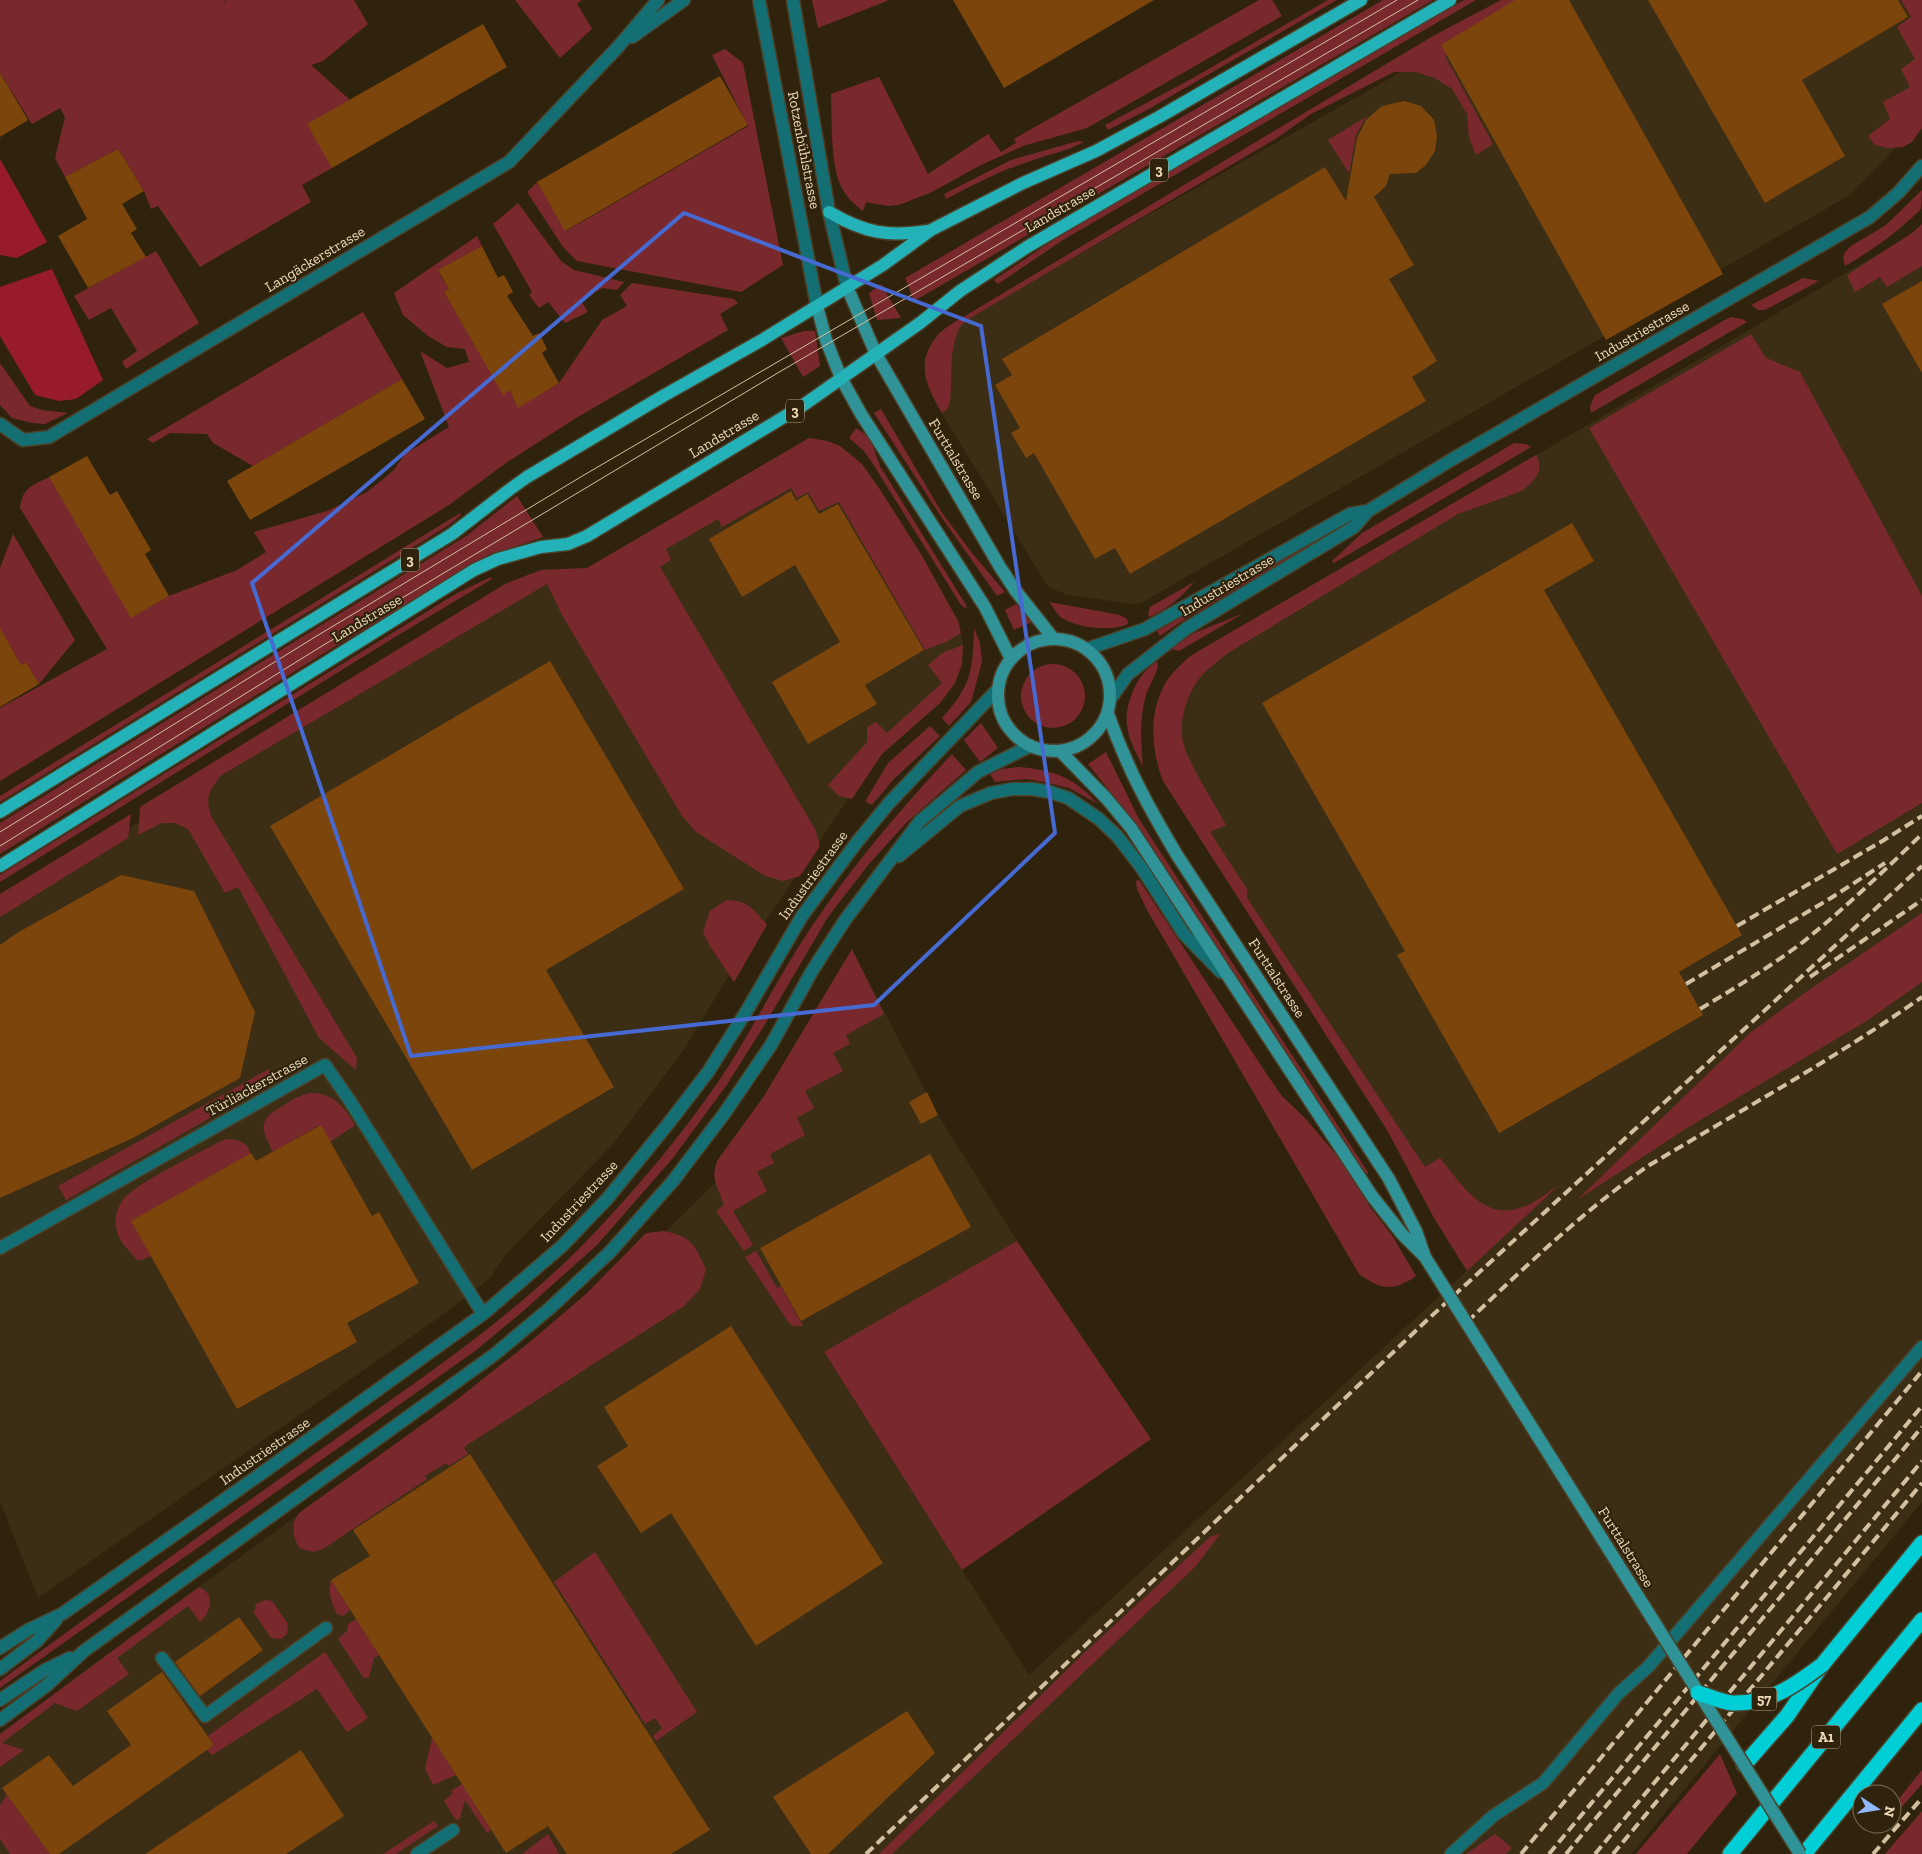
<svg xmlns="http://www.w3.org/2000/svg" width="1922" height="1854" font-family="'Zilla Slab',serif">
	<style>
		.built { fill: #3c2e15 }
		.green { fill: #79292e }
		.forest { fill: #981b2c }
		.building { fill: #7b450c }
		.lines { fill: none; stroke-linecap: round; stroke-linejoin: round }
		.lane-casing { stroke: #4d4028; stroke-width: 15 }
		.street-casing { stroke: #4d4028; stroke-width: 15 }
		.secondary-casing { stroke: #4d4028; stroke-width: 15 }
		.primary-casing { stroke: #4d4028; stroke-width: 15 }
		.highway-casing { stroke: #4d4028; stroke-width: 18 }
		.lane { stroke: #136f73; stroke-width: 12 }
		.street { stroke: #136f73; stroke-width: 12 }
		.secondary { stroke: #309398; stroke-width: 12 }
		.primary { stroke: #24b2b9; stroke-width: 12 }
		.highway { stroke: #00ced6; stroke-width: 15 }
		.tram { stroke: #d3c0a0; stroke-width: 1 }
		.rail { stroke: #d3c0a0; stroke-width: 4; stroke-dasharray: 10 5; stroke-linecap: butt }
		.secondary-bridge-casing { stroke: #4d4028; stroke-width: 15; stroke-linecap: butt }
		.highway-bridge-casing { stroke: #4d4028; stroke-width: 18; stroke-linecap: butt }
		.secondary-bridge { stroke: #309398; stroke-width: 12 }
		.highway-bridge { stroke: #00ced6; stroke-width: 15 }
		.marked { fill: none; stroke: #476ad2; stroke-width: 4; stroke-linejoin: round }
		.labels { text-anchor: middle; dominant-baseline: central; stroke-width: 4.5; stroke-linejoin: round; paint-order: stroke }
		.shield { fill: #2f230d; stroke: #b4a285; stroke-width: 1 }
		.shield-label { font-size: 14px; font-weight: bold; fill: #edd9b8 }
		.street-label { font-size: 15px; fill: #edd9b8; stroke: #2f230d }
	</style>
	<rect width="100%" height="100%" fill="#2f230d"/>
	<g class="built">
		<path d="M1523,0H1912L1922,21L1906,137L1850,195L1141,603L1130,604L1065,594L1048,587L938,407L925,377L924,360L938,334L1426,58Z"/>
		<path d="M1922,226V1502L1631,1854H0V1734L171,1607L439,1413L627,1269L717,1181L862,969L938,1115L1017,1241L824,1353L1029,1675L1471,1267L1419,1177L1178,800L1169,680L1494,480L1912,234Z"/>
		<path d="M809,438L827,441L840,446L862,464L921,554L958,621L963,645L962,664L955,683L940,703L882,754L846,802L726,980L683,1051L614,1143L507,1253L489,1279L441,1316L38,1598L0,1501V911L527,575L541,570L587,568Z"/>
	</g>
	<g class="green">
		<path d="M0,0H223L226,4L224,0H354L368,24L323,61L311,65L350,100L332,168L302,185L311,202L200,267L158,206L151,209L144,191L118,149L65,177L55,158L65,117L60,108L32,124L0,73Z"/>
		<path d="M515,0H582L577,4L592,29L560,58Z"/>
		<path d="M812,0H887V1L818,28Z"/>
		<path d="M1259,0H1272L1282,16L1087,128L1023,146L979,166L932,192L899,205L888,206L866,202L863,211C854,204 847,198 842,188C830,167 832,118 831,94L879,77L928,174L988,134L1001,152L1016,143L1014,139Z"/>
		<path d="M1328,0H1337L1147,110L1108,130L1105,125L1193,78Z"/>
		<path d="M1383,0H1433L914,301L905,278Z"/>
		<path d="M1464,0H1476L1063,240L998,284L994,280L1055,239L1114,203Z"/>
		<path d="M1501,0H1548L1445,56L1493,144L1476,155L1469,137L1467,114L1452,89L1435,78L1416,72H1394L1311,114L1277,138L972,317C968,320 963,323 960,327C948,350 953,377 950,401C949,407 947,410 942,413C926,387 915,361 938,335C946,326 960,319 970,313L1433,36Z"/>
		<path d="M1901,0H1922V128L1912,142L1903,147L1888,148L1875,145L1868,136L1890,119L1883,102L1910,87L1901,69L1915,59L1897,27L1911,17Z"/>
		<path d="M725,49L743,63L783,265L741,292L577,261L563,247L527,192L537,182L566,231L748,126L712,55Z"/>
		<path d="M1366,117L1356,135L1349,173L1328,140Z"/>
		<path d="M1078,141L1084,142C1065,152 1045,155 1025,163C997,172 972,186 946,199L944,194L1011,160Z"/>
		<path d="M1922,190L1921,209C1897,233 1874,249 1845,266L1843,258L1845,252L1851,246L1886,225Z"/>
		<path d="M518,203L561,261L574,270L624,282L617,290L602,288L581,301L588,312L565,323L548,302L539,308L529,295L532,292L493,224Z"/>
		<path d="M1922,224V266L1887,287L1880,277L1855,292L1847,275L1912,233Z"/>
		<path d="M477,236L482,246L438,271L449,289L444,292L503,394L510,390L518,407L559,383L602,320L627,306L620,295L632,283L734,299L738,303L720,314L728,330L576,418L506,463L449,505L0,781V708L107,649L20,508C22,488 33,485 49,477L132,617L169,596L237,570L266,552L254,532L327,511L367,492L393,471L405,454L449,427L420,351L447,368L469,362L465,349L447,347L428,336L403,315L394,293Z"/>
		<path d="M156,251L199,323L126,369L122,362L137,351L111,308L89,320L74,296Z"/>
		<path d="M1803,278L1819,281L1765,310H1758L1751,305Z"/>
		<path d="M881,284L901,318L877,320L869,293Z"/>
		<path d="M363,312L402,379L253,466L213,443L207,434L170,433L153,443L147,439Z"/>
		<path d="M1731,317L1742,319L1747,322L1591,413L1590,406L1595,395L1723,321Z"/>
		<path d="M804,331H815L820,366L803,377L781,338Z"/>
		<path d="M1751,334L1766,358L1800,372L1922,596V803L1837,854L1589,428Z"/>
		<path d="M0,363L30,406L42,410L68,413L45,424L32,423L12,418L0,405Z"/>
		<path d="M881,409L942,513L973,554L1005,592L997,596L940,515L874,413Z"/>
		<path d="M856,428L865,434L871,441L880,466L966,605L967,609L961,605L871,461L864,451L849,438Z"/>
		<path d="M809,438L827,441L840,446L862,464L879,488L921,554L958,621L961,633L946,642L925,650L839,502L819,511L808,492L797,498L791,488L722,527L718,519L666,549L671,560L660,567L815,829L820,846L800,876L783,881L765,876L696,832L682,816L562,615L547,584L220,776C209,792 205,797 211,816L357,1058L356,1070L319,1038L238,887L225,893L188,829L175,823H162L138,835L140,807L505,584L541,570L587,568Z"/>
		<path d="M1514,443L1526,444L1531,447L1334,563L1332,561L1362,533Z"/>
		<path d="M1536,455C1545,471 1535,480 1522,491L1458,514L1228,653C1220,660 1211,666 1204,673C1187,691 1176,725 1185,749C1195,774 1213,801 1226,825L1210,832L1247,889V898L1425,1167L1440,1158C1464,1187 1486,1226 1530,1204C1540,1199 1550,1191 1559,1185L1467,1271L1434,1218L1387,1130L1163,781C1150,748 1148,706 1170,676C1176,669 1183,663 1190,656Z"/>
		<path d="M517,496L543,537L506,550L492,553L321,655L0,854V823L466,536Z"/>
		<path d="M460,513L461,515L449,525L0,802V796Z"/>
		<path d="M1359,516L1179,623L1160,636L1157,631Z"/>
		<path d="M13,534L75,640L39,684L26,662L21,665L9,644L0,649V568Z"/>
		<path d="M491,577L492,579L395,637L0,882V875L457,593Z"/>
		<path d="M1194,582C1181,598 1168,608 1150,617L1148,614L1150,607Z"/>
		<path d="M1049,602L1120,615L1127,619L1128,624C1110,632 1079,628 1062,618C1057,615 1053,607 1049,602Z"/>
		<path d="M1016,604L1032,622L1014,630L1005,610Z"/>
		<path d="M1244,613L1179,651L1171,649L1192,634Z"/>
		<path d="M974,628L980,643L982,662L971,702L949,726L942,718C971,686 973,671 974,628Z"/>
		<path d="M963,645L962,664L955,683L940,703L882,754L852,799L839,796L828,785L867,742V727L876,722L887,733L942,683L928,665L942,653Z"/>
		<path d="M1157,662L1158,666C1156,676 1149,685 1146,695C1139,719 1141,743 1143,767C1138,756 1130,743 1128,731C1122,709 1136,673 1157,662Z"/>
		<circle cx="1053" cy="696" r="32"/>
		<path d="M981,723L998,748L980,762L964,740Z"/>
		<path d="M930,726L940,736L894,779L872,805L866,802L867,798L888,763Z"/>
		<path d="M1106,752L1139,819L1368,1172V1174L1364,1172L1143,833L1088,764Z"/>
		<path d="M952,754L966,770L907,822L869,864L828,917L764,1026L726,1086L673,1158L597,1245L521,1313L475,1351L0,1688V1681L4,1678C109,1601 214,1525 320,1450C417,1381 518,1315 599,1228C642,1182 683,1133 718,1082C752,1032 778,976 812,926C853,865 902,807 952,754Z"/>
		<path d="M1018,767C1054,770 1074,777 1098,804L1069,788L1048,783L1027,779L995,782L990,774L1002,769Z"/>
		<path d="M131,814L128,838L0,917V894Z"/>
		<path d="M1139,880L1268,1076L1282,1096L1305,1118L1339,1158L1370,1207L1393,1237L1416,1276C1393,1292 1381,1290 1359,1274L1147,910L1137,889L1136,881Z"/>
		<path d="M728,900C749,901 754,910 767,925L734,982L710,946L703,932L710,911L718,905Z"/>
		<path d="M1922,913V982L1868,1020L1687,1128L1577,1200L1750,1033L1806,992Z"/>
		<path d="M852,949L884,1014L846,1035L850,1044L833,1053L843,1071L805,1091L814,1108L797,1118L805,1135L770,1154L774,1163L757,1172L767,1191L733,1211L753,1245L744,1251L716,1211L724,1205L715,1181L714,1173L717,1161L764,1096Z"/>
		<path d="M269,1069L273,1082L66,1200L58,1186Z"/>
		<path d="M311,1093C334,1093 344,1107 355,1125L330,1142L320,1125L273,1152C259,1125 259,1119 286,1104C294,1099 302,1094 311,1093Z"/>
		<path d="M228,1139C240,1140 246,1142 251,1153L151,1256L142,1260H137C130,1251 119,1242 117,1231C114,1221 116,1210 122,1201C135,1183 198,1154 221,1141Z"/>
		<path d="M664,1231C692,1237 694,1244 706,1269L700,1289L684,1306L467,1445L464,1448L468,1454L449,1466L446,1463L425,1476L427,1479L323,1549L313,1552L299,1548C293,1536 290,1525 299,1513L455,1401L531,1341L587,1293L646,1233Z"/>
		<path d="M1017,1241L1151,1439L962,1570L824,1352Z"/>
		<path d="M756,1251L777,1288L781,1286L803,1326H793L789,1323L745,1257Z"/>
		<path d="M1221,1533L1196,1566L892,1854H879L1081,1656L1210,1537Z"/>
		<path d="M595,1552L697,1712L656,1741L653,1736L662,1728L655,1718L645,1724L554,1582Z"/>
		<path d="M331,1580L350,1610L343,1616L337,1614C331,1603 328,1592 331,1580Z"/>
		<path d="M199,1587C216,1594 211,1612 200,1622L188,1606L117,1658L129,1674L77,1711L55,1703L2,1743L24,1750L0,1767V1734Z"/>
		<path d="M265,1600L272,1601L288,1624L287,1634L281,1639L271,1638L254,1613L256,1604Z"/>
		<path d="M356,1619L379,1655L374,1658L369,1677L366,1678L363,1677L338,1639L347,1631L348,1624Z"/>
		<path d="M325,1652L368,1718L347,1732L317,1689L212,1755L207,1750L214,1745L208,1736Z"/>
		<path d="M432,1738L456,1775L433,1785L425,1769Z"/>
		<path d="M1720,1754L1737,1793L1687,1854H1636Z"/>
		<path d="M1922,1770V1784L1892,1818V1807Z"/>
		<path d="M462,1784L491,1830L487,1833L465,1800L460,1818L458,1820L455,1819L444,1801L452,1794V1790Z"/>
		<path d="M7,1795L50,1854H10L0,1839V1805Z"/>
		<path d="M1922,1811V1854H1885Z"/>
		<path d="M434,1821L438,1826L396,1854H383Z"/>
		<path d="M548,1834L559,1854H522Z"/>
		<path d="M1495,1834L1512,1848L1506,1854H1466Z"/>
	</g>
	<g class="forest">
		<path d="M0,159L47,242L17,258L0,255Z"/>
		<path d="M52,269L103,380L76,399L59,401L35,395L0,336V287Z"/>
	</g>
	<g class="building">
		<path d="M953,0H1154L1004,88Z"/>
		<path d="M1515,0H1569L1723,274L1606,340L1441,45Z"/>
		<path d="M1648,0H1898L1908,17L1802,80L1845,156L1765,203Z"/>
		<path d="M483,24L507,67L332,168L307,124Z"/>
		<path d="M0,73L28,120L0,137Z"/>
		<path d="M720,76L748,125L565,231L537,182Z"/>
		<path d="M1404,101L1421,106L1434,120L1437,136L1435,151L1426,165L1416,173L1390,174L1386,186L1374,197L1414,265L1389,279L1437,361L1412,377L1426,401L1130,574L1115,548L1095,559L1034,453L1026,458L1011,433L1020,428L995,385L1012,375L1002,359L1325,167L1346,201L1357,138L1366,120L1382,106Z"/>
		<path d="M118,149L144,191L122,204L137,229L131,233L146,257L88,288L58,236L87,219L65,177Z"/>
		<path d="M482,246L498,278L504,275L513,292L507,296L533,336L539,333L547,349L542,353L559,383L518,408L510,390L503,395L444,292L449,289L438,270Z"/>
		<path d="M1922,281V373L1882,304Z"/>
		<path d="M402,379L425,419L250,520L227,481Z"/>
		<path d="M87,456L110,495L117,491L151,550L145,554L169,596L131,618L49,477Z"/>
		<path d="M791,491L796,501L807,494L819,514L838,504L924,650L865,685L877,704L808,744L772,682L840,642L795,565L742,597L709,539Z"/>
		<path d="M1572,523L1594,561L1544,590L1742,935L1679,972L1703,1015L1499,1133L1397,955L1405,951L1262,703Z"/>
		<path d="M0,628L21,665L26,662L39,684L0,707Z"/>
		<path d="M550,661L684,889L546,970L614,1087L472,1170L270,826Z"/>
		<path d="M121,875L194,891L255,1012L240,1078L133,1138L0,1198V945L17,933Z"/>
		<path d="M927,1092L938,1115L921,1124L909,1102Z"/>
		<path d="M321,1125L372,1216L379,1212L419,1283L347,1323L357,1342L237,1409L131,1221L251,1153L256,1161Z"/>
		<path d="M930,1154L971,1227L801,1321L760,1248Z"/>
		<path d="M731,1326L883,1563L756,1646L671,1513L641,1533L597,1466L628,1446L604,1407Z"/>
		<path d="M470,1454L710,1830L671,1854H567L548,1826L506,1853L331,1580L370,1556L353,1530Z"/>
		<path d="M239,1617L263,1650L200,1696L175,1662Z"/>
		<path d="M162,1672L214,1745L59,1854H50L2,1788L49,1755L73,1786L131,1745L107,1711Z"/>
		<path d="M907,1711L935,1753L828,1854H811L773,1797Z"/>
		<path d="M301,1750L344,1816L286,1854H145Z"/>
	</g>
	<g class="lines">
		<defs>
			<g id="lane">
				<path d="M162,1658L205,1716L326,1628"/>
				<path d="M417,1854L453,1830"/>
				<path d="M1451,1854L1493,1816L1543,1783L1619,1693L1648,1667L1922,1347"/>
			</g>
			<g id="street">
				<path d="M759,0L817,306"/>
				<path d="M793,0L829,212L847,287"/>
				<path d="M632,37L684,0"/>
				<path d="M0,424L23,440L49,437L509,162L618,47L658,0"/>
				<path d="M1087,649L1145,629L1350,514L1368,511"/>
				<path d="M1111,698L1128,674L1187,628L1354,527L1368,511L1451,460L1870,217L1898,193L1922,166"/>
				<path d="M899,856L960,806L991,793L1012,789H1032L1050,792L1068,798L1099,819L1117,836L1141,867L1184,934L1221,972"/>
				<path d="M0,1248L325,1065L350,1101L483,1314"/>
				<path d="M0,1648L28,1630L62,1614L262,1473L483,1314L562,1246L607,1199L668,1124L708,1072L746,1012L802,916L857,842L889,803L998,689"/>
				<path d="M0,1669L37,1641L56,1620"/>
				<path d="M0,1700L45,1670L70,1658"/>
				<path d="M0,1720L46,1686L84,1651L495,1354L550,1308L610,1252L673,1181L724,1114L771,1045L812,971L845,920L920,821L978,772L1030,746"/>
			</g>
			<g id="secondary">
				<path d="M847,287L876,354L1000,567L1015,590L1053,638"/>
				<path d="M817,306L826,340L841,378L861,414L985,607L1011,659"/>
				<circle cx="1054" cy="695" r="56"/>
				<path d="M1108,714C1126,766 1149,808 1177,855L1389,1179L1416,1231L1425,1257"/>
				<path d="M1060,751L1106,798L1131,828L1372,1196L1402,1234L1423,1255"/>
			</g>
			<g id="primary">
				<path d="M829,212C865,233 887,237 928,231"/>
				<path d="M0,812L452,534L509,490L527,477L663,396L762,340L883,265L931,230L1023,183L1096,151L1159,117L1361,0"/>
				<path d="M0,866L474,570L498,559L541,547L568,544L587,536L802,406L920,323L960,291L1027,247L1450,0"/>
			</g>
			<g id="highway">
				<path d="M1744,1765L1787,1716L1822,1665L1922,1543"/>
				<path d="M1730,1854L1922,1620"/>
				<path d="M1804,1854L1922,1710"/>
			</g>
		</defs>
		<use href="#lane" class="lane-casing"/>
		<use href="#street" class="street-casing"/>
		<use href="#secondary" class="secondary-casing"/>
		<use href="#primary" class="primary-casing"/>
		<use href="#highway" class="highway-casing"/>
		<use href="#lane" class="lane"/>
		<use href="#street" class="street"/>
		<use href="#secondary" class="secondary"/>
		<use href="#primary" class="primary"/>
		<use href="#highway" class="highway"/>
		<g class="tram">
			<path d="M0,832L315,637L584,475L1397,0"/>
			<path d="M0,846L322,646L781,371L1418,0"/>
		</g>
		<g class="rail">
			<path d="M1737,926L1884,840L1922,816"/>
			<path d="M1810,977L1922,900"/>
			<path d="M1686,984L1831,898L1885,863"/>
			<path d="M1700,1009C1735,988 1770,967 1803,942C1845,908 1883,872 1922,834"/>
			<path d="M1467,1322C1525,1267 1582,1212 1648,1166C1740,1111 1834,1059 1922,997"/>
			<path d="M866,1854L1425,1322L1922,866"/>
			<path d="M1521,1854L1922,1371"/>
			<path d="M1549,1854L1922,1406"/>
			<path d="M1566,1854L1922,1427"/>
			<path d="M1595,1854L1922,1461"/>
			<path d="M1613,1854L1922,1483"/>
			<path d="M1873,1854L1922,1798"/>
		</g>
		<defs>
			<path id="secondary-bridge" d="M1425,1257L1800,1854"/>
			<path id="highway-bridge" d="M1698,1693C1709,1696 1721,1702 1732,1703C1769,1704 1794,1686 1822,1665"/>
		</defs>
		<use href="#secondary-bridge" class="secondary-bridge-casing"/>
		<use href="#highway-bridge" class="highway-bridge-casing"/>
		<use href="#secondary-bridge" class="secondary-bridge"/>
		<use href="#highway-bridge" class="highway-bridge"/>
	</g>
	<path class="marked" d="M684,213L981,326L1055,833L874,1005L411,1056L252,583Z"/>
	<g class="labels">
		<g class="shield">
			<rect x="1150" y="158.5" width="18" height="23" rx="4"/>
			<rect x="786" y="399.5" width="18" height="23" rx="4"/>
			<rect x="401" y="548.5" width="18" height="23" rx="4"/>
			<rect x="1751.5" y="1687.5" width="25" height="23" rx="4"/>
			<rect x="1812" y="1725.5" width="28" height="23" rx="4"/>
		</g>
		<g class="shield-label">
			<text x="1159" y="170">3</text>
			<text x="795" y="411">3</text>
			<text x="410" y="560">3</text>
			<text x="1764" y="1699">57</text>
			<text x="1826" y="1737">A1</text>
		</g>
		<g class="street-label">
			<text transform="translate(804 150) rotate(79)">Rotzenbühlstrasse</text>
			<text transform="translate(1060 209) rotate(-30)">Landstrasse</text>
			<text transform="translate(315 259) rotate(-31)">Langäckerstrasse</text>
			<text transform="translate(1642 331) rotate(-30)">Industriestrasse</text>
			<text transform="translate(724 434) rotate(-31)">Landstrasse</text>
			<text transform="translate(956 459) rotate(59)">Furttalstrasse</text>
			<text transform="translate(1227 585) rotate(-31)">Industriestrasse</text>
			<text transform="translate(367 618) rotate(-31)">Landstrasse</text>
			<text transform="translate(813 875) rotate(-54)">Industriestrasse</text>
			<text transform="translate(1277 978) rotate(57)">Furttalstrasse</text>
			<text transform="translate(257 1085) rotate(-29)">Türliackerstrasse</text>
			<text transform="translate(579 1201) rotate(-47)">Industriestrasse</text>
			<text transform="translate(265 1451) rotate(-35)">Industriestrasse</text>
			<text transform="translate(1626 1547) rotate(58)">Furttalstrasse</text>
		</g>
	</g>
	<g transform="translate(1877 1809) rotate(102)"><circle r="24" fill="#2f230d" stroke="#7b6c51"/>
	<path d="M0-4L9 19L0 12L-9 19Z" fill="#8fb8fd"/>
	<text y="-8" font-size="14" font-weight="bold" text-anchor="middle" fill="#edd9b8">N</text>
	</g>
</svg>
